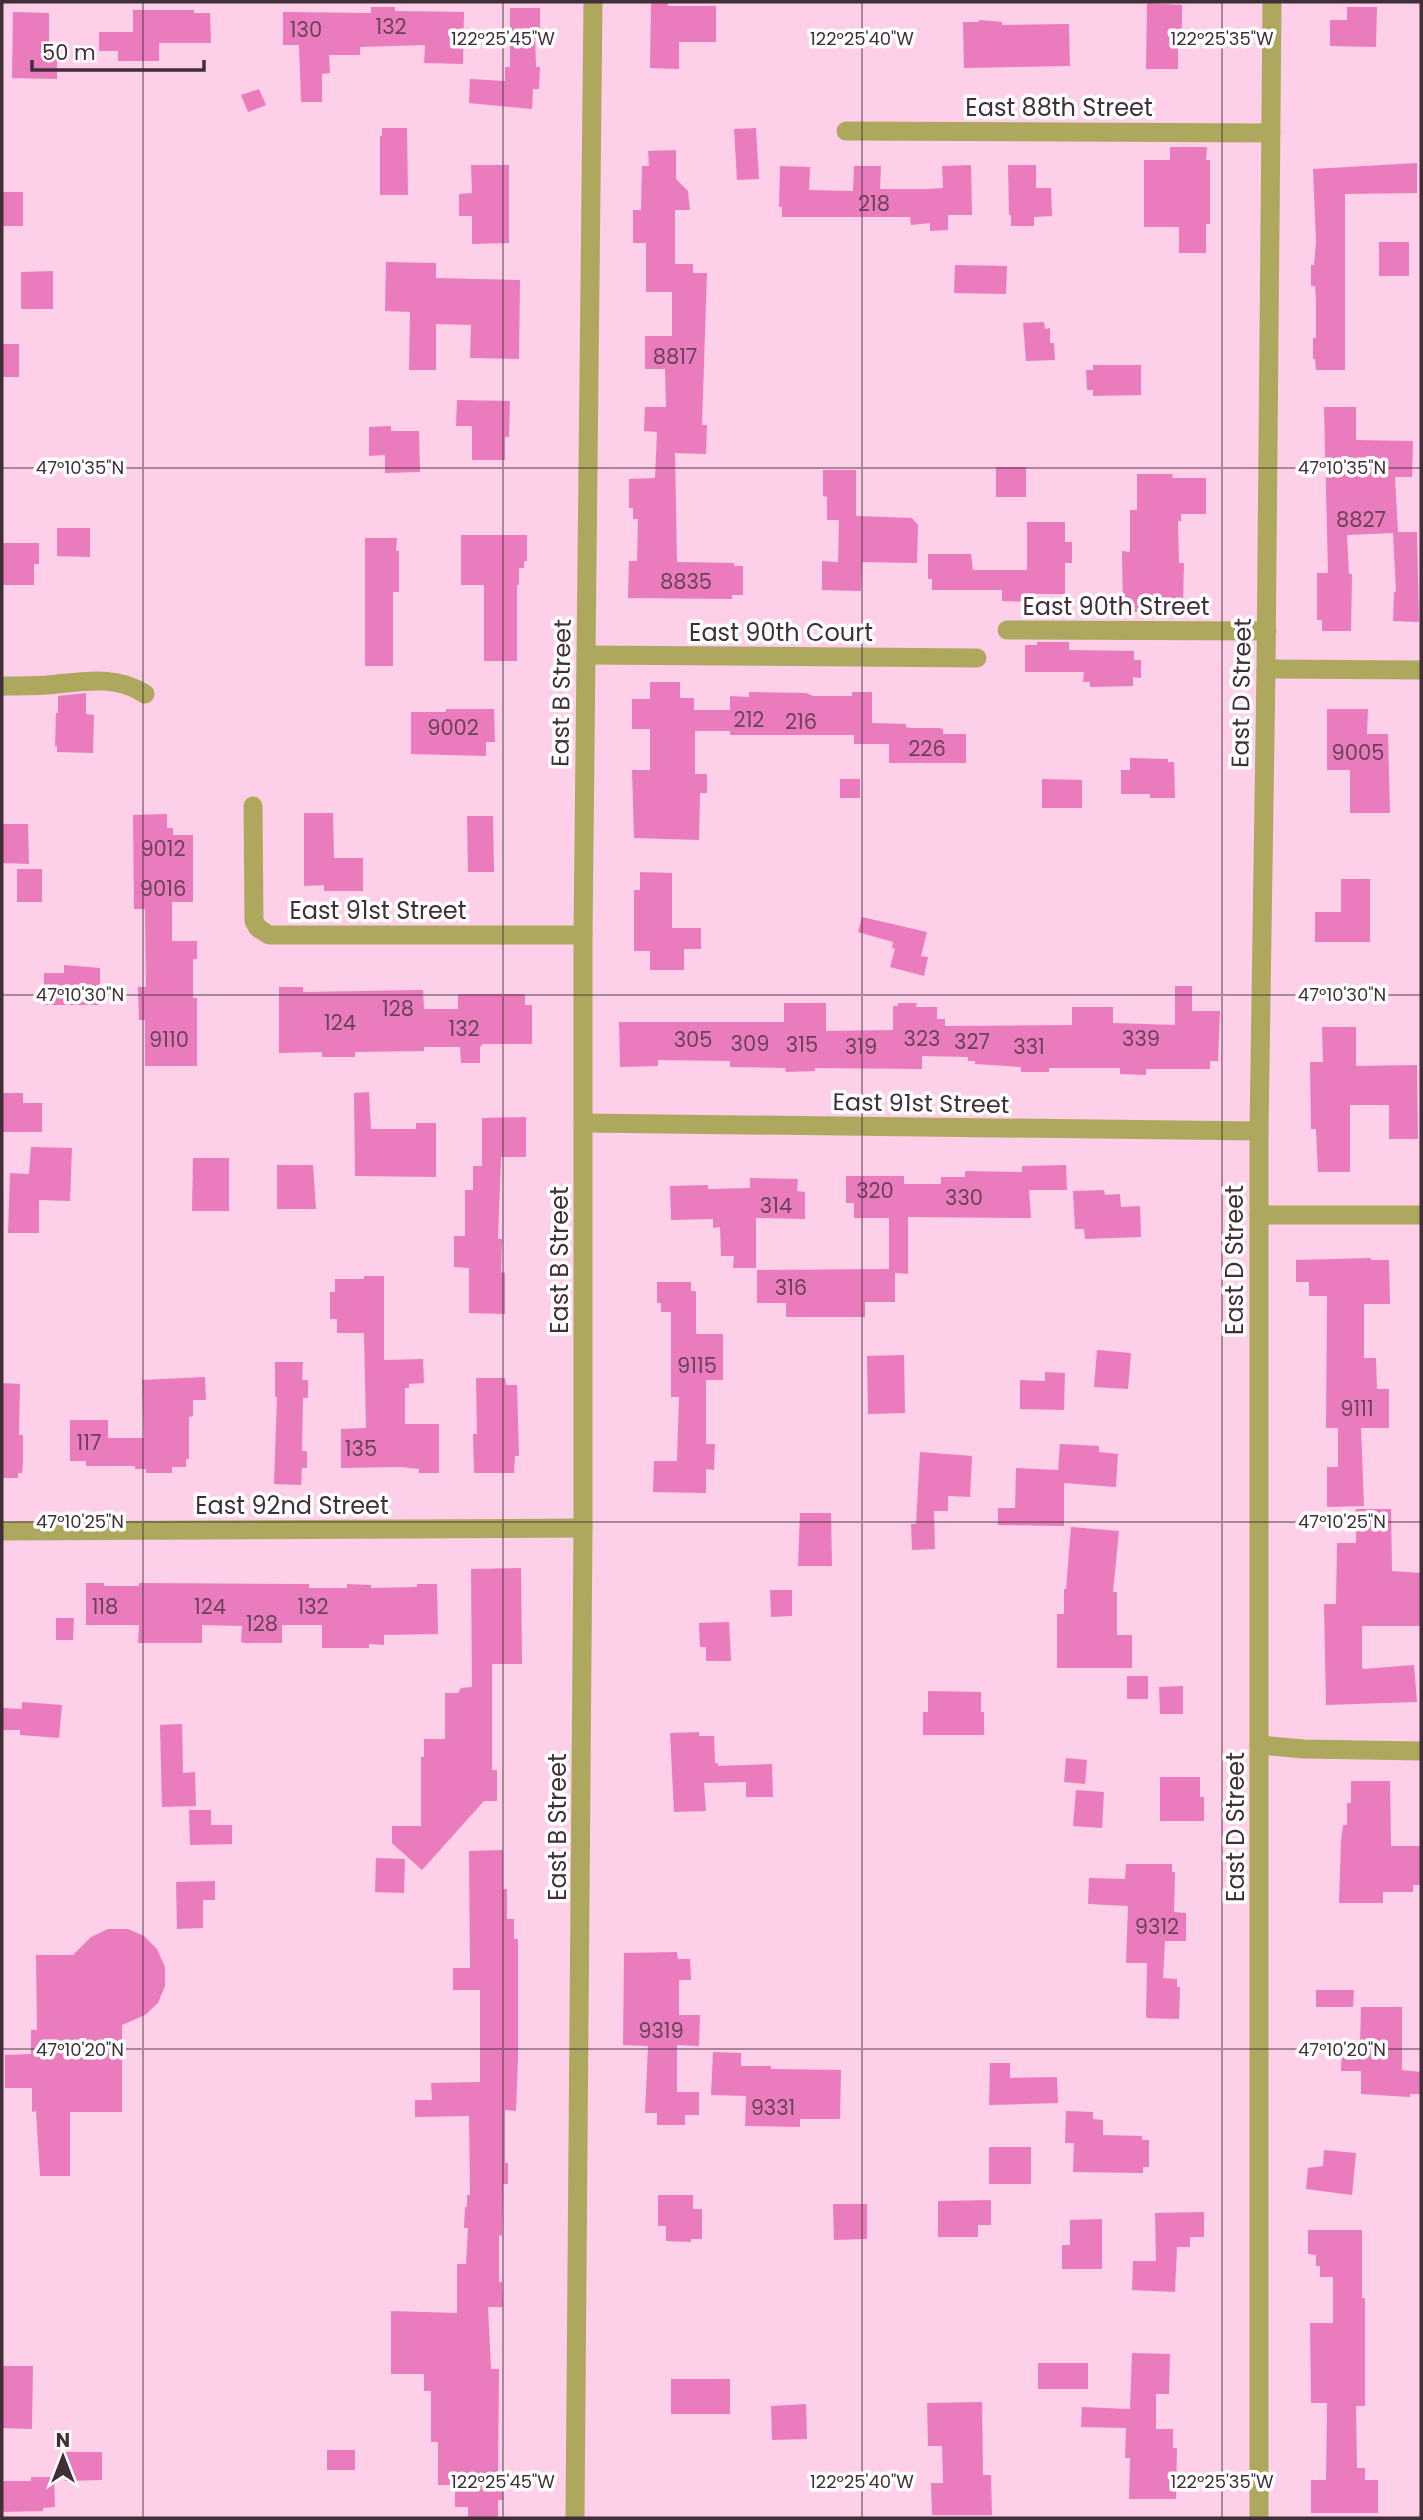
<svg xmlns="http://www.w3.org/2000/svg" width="1423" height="2520" font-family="Poppins,sans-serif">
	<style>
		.building { fill: #ea7cbd }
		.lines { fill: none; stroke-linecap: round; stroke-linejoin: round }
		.street { stroke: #ada85d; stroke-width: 19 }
		.ticks { fill: none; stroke: #402e38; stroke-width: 2; stroke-opacity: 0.45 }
		.labels { text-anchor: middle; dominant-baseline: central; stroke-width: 7; stroke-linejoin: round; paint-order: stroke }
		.number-label { font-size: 21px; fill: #6a4259 }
		.street-label { font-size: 24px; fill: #402e38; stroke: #fff }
		.ticks-label { font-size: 18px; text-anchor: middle; fill: #402e38; stroke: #fff; stroke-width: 7; stroke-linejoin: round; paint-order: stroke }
	</style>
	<rect width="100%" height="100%" fill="#fecfe8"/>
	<g class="building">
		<path d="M651,2H668V6H716V42H679V69L650,68Z"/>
		<path d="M1147,3L1182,5V40H1178V69H1146Z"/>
		<path d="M371,7H395V11L464,12L463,64L424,63L425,45L360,47V55H329L330,73L322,74V102H301L299,45H283V12L371,13Z"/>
		<path d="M1347,7H1377L1376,47L1330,46V20H1347Z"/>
		<path d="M510,8H540V31L535,32L536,67H540L539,89H533L532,109L469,103L470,79L505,81V67H510Z"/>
		<path d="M133,10H194V13H210L211,43H159V61H118V51H99V32H133Z"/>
		<path d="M13,12L49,13V56H57V79L12,78Z"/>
		<path d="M980,20L1002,22V25L1069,24L1070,66L964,68L963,22H978Z"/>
		<path d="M259,89L266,105L248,112L241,95Z"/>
		<path d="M382,128H407L408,195H380V136H382Z"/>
		<path d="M756,128L759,179L737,180L734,129Z"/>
		<path d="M1170,147H1207L1206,160H1210V224H1206V253H1179V227H1144V160H1170Z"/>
		<path d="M676,150V179L688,191L690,210H675V264H693V273H707L702,425H707L706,454L675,453L677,562L734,563V566H743V595H732V599L628,598L629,561H637L638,519H633V508H629V479L655,478L657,432L644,431L645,407H666L665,369H645V336H672V292H646V243H633V210H641L642,166H649L648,151Z"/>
		<path d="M1417,163V193L1345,194V370H1316L1315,359H1313V338H1316V300L1315,286H1311V265H1314L1316,242L1313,169Z"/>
		<path d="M471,165H509V243L472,244V216H459V194L472,193Z"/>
		<path d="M971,165L972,215H948V230L930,231V223L911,225L910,217H782V207H779L780,166L810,167L809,190L853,191L854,166H881L880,189H928L943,188L942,166Z"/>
		<path d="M1008,165H1036V188H1051L1052,216L1034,217V226H1011V215H1009Z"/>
		<rect x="2" y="192" width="21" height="34"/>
		<rect x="1379" y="242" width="30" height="34"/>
		<path d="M386,262L436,263V278L520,280L519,359L470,358L471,325L436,324V370H409L410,312L385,311Z"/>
		<path d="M955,265L1007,266L1006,294L954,293Z"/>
		<path d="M53,271V309H21V272Z"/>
		<path d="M1044,322L1045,329L1050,328V343H1054L1055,360L1026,361L1023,323Z"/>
		<rect x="2" y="344" width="17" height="33"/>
		<path d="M1093,365H1141V395L1093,396V390H1087L1086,370H1093Z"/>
		<path d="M457,400L510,401L509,437H505V460H472V426H456Z"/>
		<path d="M1324,407H1356V440L1413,441L1412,477H1395L1398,532H1417L1419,622L1393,621L1394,592H1396L1393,533L1347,535L1349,574H1352L1351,631H1322V620H1317V573H1328Z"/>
		<path d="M391,426V431H419L420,472L385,473V455L369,456V427Z"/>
		<rect x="996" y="467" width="30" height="30"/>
		<path d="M823,470H856V516L912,518L918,525L917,563L862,562L861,591L822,590V561L838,562L839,520H827V497L823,496Z"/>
		<path d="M1137,474H1173L1172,478H1206V514H1181V521H1178L1179,563H1184L1183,603H1157V612H1123L1122,551L1130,552V510H1137Z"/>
		<path d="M1027,522H1065V542H1072V563H1065V594H1031V602L1002,601V590H932V579H928V554H971L973,570H1027Z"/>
		<path d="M57,528H90V557L57,556Z"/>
		<path d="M461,535H527V561H524V568H519V585H517V661H484V585H461Z"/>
		<path d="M365,538H397L396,551H399V592H393V666H365Z"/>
		<path d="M2,543H39V564H34V585H2Z"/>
		<path d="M1037,642H1069V650L1134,651V660H1141V678L1133,677V686L1090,687V682H1083L1084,672H1025V645H1037Z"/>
		<path d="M650,682H680V698H694V710H730V696L749,697V692L806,693L813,696H852V692H872V723L906,724V727L911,728H939L943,729V734H966V763H889V744H854V735H730V731H695V774H707V793H700L699,840L634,838L632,770H650V729H632V699H650Z"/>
		<path d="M86,693V714L94,715L93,753L57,752V746H55L56,713H58V696Z"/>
		<path d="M446,709H494L495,742H486V756L411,754V712H446Z"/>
		<path d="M1327,709H1368L1367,734H1388L1390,813H1350V770H1327Z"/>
		<path d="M1130,758L1168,759V762H1174L1175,798H1150V794H1121V770H1130Z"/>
		<rect x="840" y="779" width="20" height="19"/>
		<path d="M1042,779L1082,780V808H1042Z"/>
		<path d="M304,813H333L334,858H363V891H324V885L304,886Z"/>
		<path d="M167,814V828H173V835H193V902H172V941H197V959H193V998H197V1066H145V1020H139L138,987H146L145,909H134L133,815Z"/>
		<path d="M467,816H493L494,872H468Z"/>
		<path d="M2,824H28L29,864L2,863Z"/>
		<rect x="17" y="869" width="25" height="33"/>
		<path d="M640,872L672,873V928H701V949H684V970H650V951H634V890H640Z"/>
		<path d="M1341,879H1370V942H1315V912H1341Z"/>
		<path d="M862,917L927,932L921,956L928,957L924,976L890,967L895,949L892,948L893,942L858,932Z"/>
		<path d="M64,965L100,968V1005H44V973H64Z"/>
		<path d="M1175,986H1192V1011H1220L1218,1061H1210V1069H1146V1075L1120,1074V1068H1049V1072H1021V1067L975,1064V1061H968V1057L922,1056V1069L815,1068V1071L786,1072L785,1068L730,1067V1061L658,1060V1066L620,1067L619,1022H784V1003H826V1031L893,1030V1006H898V1003H917L916,1007H937V1019H945V1026L1072,1025V1007H1113V1023L1175,1025Z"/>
		<path d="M279,987H303V992L423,990L424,1009H458V994H525V1005H532V1044H483L480,1047V1063H461L460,1047H424V1051L355,1052V1057H322V1052L279,1053Z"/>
		<path d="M1322,1027H1356V1066L1417,1065L1418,1139H1389V1105H1350V1172H1318L1316,1129H1311L1310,1062H1323Z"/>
		<path d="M369,1092L371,1129H416V1123H436V1177L355,1176L354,1093Z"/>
		<path d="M2,1093H23V1103H42V1132H2Z"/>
		<path d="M526,1117V1157H501L498,1239H502L501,1272L505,1273V1314L469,1313V1268L454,1267V1236H465V1190H473V1166H482V1118Z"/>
		<path d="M31,1147L72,1148L70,1201L39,1200V1233H8L10,1173L29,1174Z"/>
		<path d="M193,1158H229V1211H192Z"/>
		<path d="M277,1165H313L316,1209H277Z"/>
		<path d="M1066,1165L1067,1190H1029L1031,1218L908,1217V1274L895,1273V1302H865V1317H786V1303H757V1270L889,1269V1218H854V1203H846V1176H904V1184H941V1177H965V1171L1022,1172V1166Z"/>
		<path d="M750,1178L798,1179L797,1191L805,1192V1219L756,1218V1268H733L734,1256H721L720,1227L713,1228V1219L671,1220L670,1186L708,1185V1189L750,1188Z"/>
		<path d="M1104,1190L1105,1195L1120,1194L1121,1207L1140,1206L1141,1237L1085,1239L1084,1229H1075L1073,1191Z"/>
		<path d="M1371,1258V1260H1389L1390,1304H1364V1358H1376L1377,1389H1389V1428H1361L1364,1506L1327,1507V1467H1338V1428H1326L1327,1296H1309V1282H1296V1260Z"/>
		<path d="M364,1276H384V1360L423,1359L424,1383L409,1384V1388H405V1424H439V1473H419V1469L401,1467L341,1468V1429L366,1428L364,1333H337V1319H330V1292H335V1279H364Z"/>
		<path d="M657,1282H691V1291H696V1334H723V1380H706V1444H715L714,1470L706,1469V1493L653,1492L654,1461H677L679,1397H671V1312H661V1303H657Z"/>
		<path d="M1097,1350L1131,1353L1128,1389L1094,1387Z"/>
		<path d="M904,1355L905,1413L868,1414L867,1356Z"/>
		<path d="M275,1362H303L302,1380H308V1398H303L302,1451H307V1468H302L301,1485L274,1484L277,1397H275Z"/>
		<path d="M1045,1372L1065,1373L1064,1410L1020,1409V1380L1045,1381Z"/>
		<path d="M205,1377L206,1400H193V1416L189,1417V1459H186V1467H172V1473H146V1469H135V1466H86V1461H70V1420H108V1438H144L142,1380Z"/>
		<path d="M476,1378H505L506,1385H517L519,1456H515L514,1473H474L473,1434H477Z"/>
		<path d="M2,1383L20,1384L19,1435H23V1462L22,1473H18V1478H2Z"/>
		<path d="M1060,1444L1099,1446V1452L1118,1454L1116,1487L1064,1483V1526L998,1525V1508H1015L1016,1468L1058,1470Z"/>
		<path d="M920,1452L972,1456L970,1497L948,1496V1511H934L935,1549L912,1550L911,1524H916Z"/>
		<path d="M1356,1509H1391L1392,1571L1421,1573L1420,1626H1362V1667L1363,1669L1414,1665L1417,1702L1326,1705L1324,1604H1336L1337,1543H1356Z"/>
		<path d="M800,1513H831L832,1566H798Z"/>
		<path d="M1071,1527L1119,1531L1113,1592H1117V1635H1132V1668H1057V1614H1064V1589H1066Z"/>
		<path d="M521,1568L522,1664H492V1770H497V1801H484L422,1870L392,1843V1826H421V1757H424V1739H445V1693H458L461,1688L472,1687L471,1569Z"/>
		<path d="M86,1583H104V1586H139V1583L309,1584V1588H347V1584L371,1585V1588L417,1587V1584H437L438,1634L384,1635V1645L369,1644V1648H322V1625H282V1643H245L241,1642L242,1626L202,1625V1643H138L139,1625H86Z"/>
		<path d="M770,1590H792V1616L771,1617Z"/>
		<path d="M56,1618H74L73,1640H56Z"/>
		<path d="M729,1622L731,1661H706V1647H700L699,1623Z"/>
		<rect x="1127" y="1676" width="21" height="23"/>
		<path d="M1183,1686V1714H1160L1159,1687Z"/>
		<path d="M928,1691L981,1692V1712H984V1735H923V1712H928Z"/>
		<path d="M22,1702L62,1705L59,1738L20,1735V1730H2V1708L22,1709Z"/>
		<path d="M182,1724L183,1773L195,1772L196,1806L162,1807L160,1725Z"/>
		<path d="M699,1732V1736H714L715,1763H718V1766L772,1764L773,1797H746V1782L704,1783L706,1811L674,1812L670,1733Z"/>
		<path d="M1066,1758L1087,1760L1085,1784L1064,1782Z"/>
		<path d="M1160,1777H1200V1797H1204V1821H1160Z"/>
		<path d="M1351,1781H1390L1391,1846H1421V1885H1413V1892H1383V1903H1339L1341,1841L1343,1825H1347V1803H1351Z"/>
		<path d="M1076,1790L1104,1792L1102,1828L1073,1826Z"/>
		<path d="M189,1810H211V1825H232V1844L190,1845Z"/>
		<path d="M503,1850V1889H507V1919H514V1939H518V2058L516,2111L505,2110V2163H508V2184H503L502,2236L499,2235V2282H502L503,2307H488L491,2369H499L498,2473H502L503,2500H498V2518H468V2507H455V2485H438V2442H431V2391H424V2374H391V2311L457,2313V2264H466L468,2228H464L465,2207H467V2195H470L469,2116L415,2117V2100H432L431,2083L480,2082V1990H453V1968H470L469,1851Z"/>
		<path d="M376,1858L405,1859L404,1893L375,1892Z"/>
		<path d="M1126,1864H1172V1872H1175L1174,1912L1186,1913V1941H1165L1163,1978L1177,1979V1987H1180L1179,2019L1147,2018L1146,2016L1147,1963H1126L1128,1906L1088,1904L1089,1878L1125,1879Z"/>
		<path d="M215,1881V1900H203V1928L177,1929L176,1882Z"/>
		<path d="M108,1929H128L144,1936L157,1949L165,1967V1986L158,2003L145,2015L122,2025V2112H70V2176H40L36,2111L32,2112V2088H5V2055L31,2054V2030H37L36,1955H73L91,1937Z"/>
		<path d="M677,1952L678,1959H690L691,1980H679V2015H700L699,2046L677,2045V2092H699V2115H685V2125H657V2113H645L648,2046L623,2045L624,1953Z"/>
		<path d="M1316,1990H1354L1353,2007H1316Z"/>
		<path d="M1361,2007H1402V2070L1421,2072V2094H1410V2097L1361,2094V2071H1341L1342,2045H1360Z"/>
		<path d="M713,2052L741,2053V2066H771V2069L841,2070L840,2119H800V2127L745,2126L746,2096L711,2095Z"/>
		<path d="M990,2063H1010V2078L1057,2077L1058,2103L989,2105Z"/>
		<path d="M1066,2111L1093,2112V2119L1103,2120V2135L1142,2136V2140H1149V2167H1143V2173L1073,2172L1074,2143H1065Z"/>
		<rect x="989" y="2147" width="42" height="37"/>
		<path d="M1324,2150L1356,2153L1352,2195L1306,2189L1308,2168L1323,2166Z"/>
		<path d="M658,2195H693V2209H702V2239H691V2242L666,2241V2226H658Z"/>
		<path d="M991,2200V2225H978V2237H938V2201Z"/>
		<path d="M833,2204H867V2239L834,2240Z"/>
		<path d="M1204,2212V2237H1190V2247H1177L1175,2292L1132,2290L1133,2261H1156L1155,2213Z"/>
		<path d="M1102,2219V2269H1062V2245H1070V2220Z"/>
		<path d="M1308,2230H1362V2298H1365V2406H1356L1357,2468H1365V2480H1378V2513H1311V2480H1326L1327,2403H1311L1310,2323H1333V2277H1320V2266H1316V2255L1308,2254Z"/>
		<path d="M1132,2353L1170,2354L1169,2394H1156V2429H1173V2448H1177L1176,2499H1129L1130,2458H1125L1126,2428L1081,2427L1082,2407L1130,2409Z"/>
		<rect x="1038" y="2363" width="50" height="26"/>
		<path d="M2,2366H33L32,2429L2,2428Z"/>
		<rect x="671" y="2379" width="59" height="35"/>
		<path d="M982,2402L983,2475H991L992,2515H932L931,2483H943L942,2446H928L927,2403Z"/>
		<path d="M806,2404L807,2439L772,2440L771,2406Z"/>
		<rect x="327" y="2450" width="28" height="20"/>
		<path d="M65,2452H102V2480L65,2481Z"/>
		<path d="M31,2477H54L55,2507L43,2508V2511L2,2512V2481H31Z"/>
	</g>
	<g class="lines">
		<g class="street">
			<path d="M846,131L1271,133"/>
			<path d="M1007,630L1267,631"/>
			<path d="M586,655L977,658"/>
			<path d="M1266,669L1421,670"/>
			<path d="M2,686C17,686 32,686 47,685C80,682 115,674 145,694"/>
			<path d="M253,806L254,921L258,928L269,935H583"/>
			<path d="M583,1123L1259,1131"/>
			<path d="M1259,1215H1421"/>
			<path d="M2,1531L583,1528"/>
			<path d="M1259,1745L1304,1749L1421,1751"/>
			<path d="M575,2518L583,1528V935L593,2"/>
			<path d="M1259,2518V1131L1266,669L1272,2"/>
		</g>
	</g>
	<path class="ticks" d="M143,2V2518M503,2V2518M862,2V2518M1222,2V2518M2,468H1421M2,995H1421M2,1522H1421M2,2049H1421"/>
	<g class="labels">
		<g class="number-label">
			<text x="391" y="26">132</text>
			<text x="306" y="29">130</text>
			<text x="874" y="203">218</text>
			<text x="675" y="356">8817</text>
			<text x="1361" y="519">8827</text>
			<text x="686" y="581">8835</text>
			<text x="749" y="719">212</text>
			<text x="801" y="721">216</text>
			<text x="453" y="727">9002</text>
			<text x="927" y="748">226</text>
			<text x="1358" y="752">9005</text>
			<text x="163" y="848">9012</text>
			<text x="163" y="888">9016</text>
			<text x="398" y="1008">128</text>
			<text x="340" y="1022">124</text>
			<text x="464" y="1028">132</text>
			<text x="922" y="1038">323</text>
			<text x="1141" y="1038">339</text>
			<text x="169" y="1039">9110</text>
			<text x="693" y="1039">305</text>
			<text x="972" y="1041">327</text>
			<text x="750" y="1043">309</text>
			<text x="802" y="1044">315</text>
			<text x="861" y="1046">319</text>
			<text x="1029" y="1046">331</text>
			<text x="875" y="1190">320</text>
			<text x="964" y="1197">330</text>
			<text x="776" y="1205">314</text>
			<text x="791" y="1287">316</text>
			<text x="697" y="1365">9115</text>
			<text x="1357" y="1408">9111</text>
			<text x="89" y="1442">117</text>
			<text x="361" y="1448">135</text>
			<text x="105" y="1606">118</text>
			<text x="210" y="1606">124</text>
			<text x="313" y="1606">132</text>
			<text x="262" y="1623">128</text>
			<text x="1157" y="1926">9312</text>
			<text x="661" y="2030">9319</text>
			<text x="773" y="2107">9331</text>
		</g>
		<g class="street-label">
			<text x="1059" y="107">East 88th Street</text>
			<text x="1116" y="606">East 90th Street</text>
			<text x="781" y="632">East 90th Court</text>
			<text transform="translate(561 693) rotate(-89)">East B Street</text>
			<text transform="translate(1241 693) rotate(-89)">East D Street</text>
			<text x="378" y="910">East 91st Street</text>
			<text transform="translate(921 1103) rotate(1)">East 91st Street</text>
			<text transform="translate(559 1260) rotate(-90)">East B Street</text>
			<text transform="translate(1234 1260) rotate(-90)">East D Street</text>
			<text x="292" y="1505">East 92nd Street</text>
			<text transform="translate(557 1827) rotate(-90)">East B Street</text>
			<text transform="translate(1235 1827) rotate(-90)">East D Street</text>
		</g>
	</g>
	<g class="ticks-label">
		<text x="503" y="45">122°25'45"W</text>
		<text x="862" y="45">122°25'40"W</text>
		<text x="1222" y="45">122°25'35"W</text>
		<text x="80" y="474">47°10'35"N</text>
		<text x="1342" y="474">47°10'35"N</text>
		<text x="80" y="1001">47°10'30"N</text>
		<text x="1342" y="1001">47°10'30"N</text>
		<text x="80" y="1528">47°10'25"N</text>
		<text x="1342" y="1528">47°10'25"N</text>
		<text x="80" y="2056">47°10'20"N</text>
		<text x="1342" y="2056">47°10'20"N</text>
		<text x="503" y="2488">122°25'45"W</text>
		<text x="862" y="2488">122°25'40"W</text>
		<text x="1222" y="2488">122°25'35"W</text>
	</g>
	<rect width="1423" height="2520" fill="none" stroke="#402e38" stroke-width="7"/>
	<g transform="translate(63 2457)" stroke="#ffffff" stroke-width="5" paint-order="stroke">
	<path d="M0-5L12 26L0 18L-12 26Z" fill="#402e38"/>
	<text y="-10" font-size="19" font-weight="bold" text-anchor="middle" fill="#402e38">N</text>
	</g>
	<path d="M32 60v10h172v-10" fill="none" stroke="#402e38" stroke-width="3.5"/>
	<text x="42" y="60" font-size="21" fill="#402e38" stroke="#ffffff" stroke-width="5" paint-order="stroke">50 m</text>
</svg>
